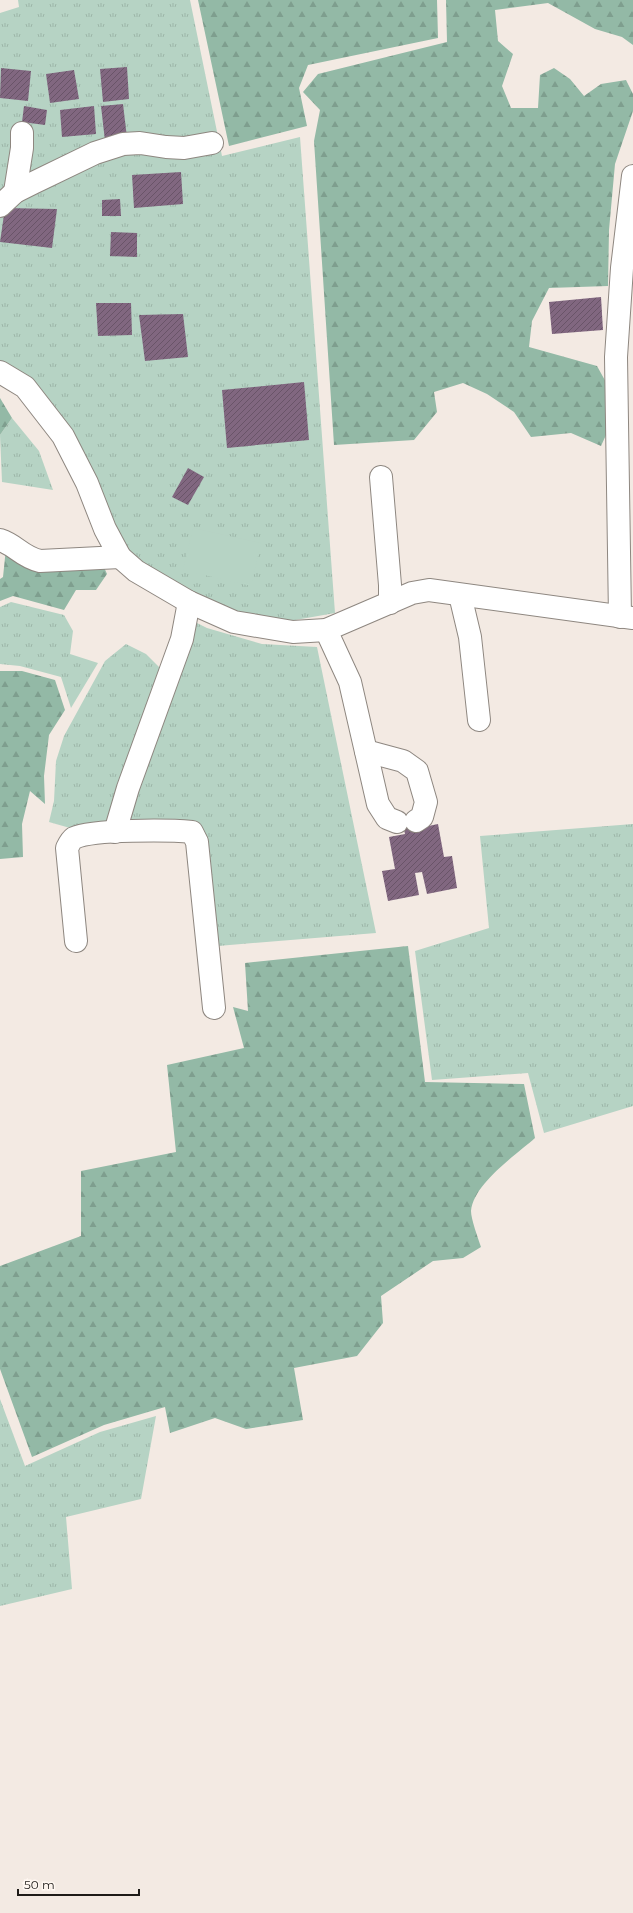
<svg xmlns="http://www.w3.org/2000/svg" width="633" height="1913" font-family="Montserrat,sans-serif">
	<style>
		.grass { fill: url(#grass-tufts) }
		.forest { fill: url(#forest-firs) }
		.garden { fill: #b6d3c4 }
		.building { fill: url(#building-hatch) }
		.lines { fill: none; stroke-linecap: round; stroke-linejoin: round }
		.minor-casing { stroke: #8e8780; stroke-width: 24 }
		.minor { stroke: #fff; stroke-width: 22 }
	</style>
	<defs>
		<pattern id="grass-tufts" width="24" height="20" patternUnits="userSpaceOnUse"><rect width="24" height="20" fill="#b6d3c4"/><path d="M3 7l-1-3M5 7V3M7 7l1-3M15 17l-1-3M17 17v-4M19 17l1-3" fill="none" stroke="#9cb5a8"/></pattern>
		<pattern id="forest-firs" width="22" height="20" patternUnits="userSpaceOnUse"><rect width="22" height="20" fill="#93b9a6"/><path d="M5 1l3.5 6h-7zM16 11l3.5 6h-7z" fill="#7e9e8e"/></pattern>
		<pattern id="building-hatch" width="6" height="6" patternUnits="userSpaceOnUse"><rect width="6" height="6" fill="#816780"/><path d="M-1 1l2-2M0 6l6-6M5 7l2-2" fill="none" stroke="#695468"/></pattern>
	</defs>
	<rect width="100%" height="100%" fill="#f3eae3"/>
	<g class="grass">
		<path d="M18,0H190L222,156L300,137L335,613L284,622L223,610L130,556L113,525L0,365V13L19,7Z"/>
		<path d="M12,418L39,451L53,490L2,482L0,435Z"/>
		<path d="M11,602L64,615L73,631L70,654L98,663L71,708L61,677L20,666L0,664V607Z"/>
		<path d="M195,622L207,628L262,644L317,647L376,933L218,946L202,832L127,825Z"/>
		<path d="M126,644L146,654L162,670L111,824L70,828L49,822L54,801L56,761L64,736L105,661Z"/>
		<path d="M633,824V1106L544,1133L528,1073L432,1080L415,951L489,928L480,836Z"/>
		<path d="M0,1399L25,1466L100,1432L156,1416L141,1499L66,1517L72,1589L0,1606Z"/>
	</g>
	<g class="forest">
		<path d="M198,0H437L438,38L308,65L299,88L307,126L229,146Z"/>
		<path d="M446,0H633V45L622,37L595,29L548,3L495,10L498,41L513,54L502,86L511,108H538L540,75L554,68L570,79L584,96L601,84L626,80L633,94V111L615,164L609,230L608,286L549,288L532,321L529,347L597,366L607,384L611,424L601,446L571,433L531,437L514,412L487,394L463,383L434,392L437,412L414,440L334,445L314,141L320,110L303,92L318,74L447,42Z"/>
		<path d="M0,398L12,418L0,435Z"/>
		<path d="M6,548L103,565L107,574L96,590H76L64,610L13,596L0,601V579L3,577Z"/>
		<path d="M0,671H22L55,680L65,710L49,735L44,776L45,804L30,791L22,824L23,857L0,859Z"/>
		<path d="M408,946L425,1082L524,1084L535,1138C516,1155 474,1183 471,1211C471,1219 478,1238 481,1247L463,1258L433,1261L381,1296L383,1323L357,1356L294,1368L303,1420L246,1429L215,1418L170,1433L165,1407L104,1425L32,1457L0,1369V1266L81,1236V1171L176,1152L167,1065L244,1048L233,1007L248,1011L245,963Z"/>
	</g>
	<path class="garden" d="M193,528L261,543L251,586L183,570Z"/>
	<g class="building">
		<path d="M127,67L129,99L103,102L100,69Z"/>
		<path d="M1,68L31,71L28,101L0,98Z"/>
		<path d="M74,70L79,99L50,103L46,74Z"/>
		<path d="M123,104L127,138L105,141L101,106Z"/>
		<path d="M24,106L47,110L45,125L22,122Z"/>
		<path d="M94,106L96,134L62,137L60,110Z"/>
		<path d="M181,172L183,204L134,208L132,175Z"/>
		<path d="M120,199L121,216H102V200Z"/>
		<path d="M5,208L57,209L52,248L0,242Z"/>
		<path d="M111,232L137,233V257L110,256Z"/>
		<path d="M601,297L603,330L552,334L549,302Z"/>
		<path d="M96,303H131L132,335L98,336Z"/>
		<path d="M183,314L188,357L145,361L139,315Z"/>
		<path d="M304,382L309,440L227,448L222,390Z"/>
		<path d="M188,468L204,477L188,505L172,497Z"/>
		<path d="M416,814L419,828L438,824L444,857L452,856L457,888L427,894L422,872L415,873L419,895L388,901L382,871L395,869L389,837L405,834L401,817Z"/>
	</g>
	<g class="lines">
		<defs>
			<g id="minor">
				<path d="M15,192L22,148V133"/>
				<path d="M0,206L15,192L33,183L95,153L123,144L140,143L166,147L184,148L212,143"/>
				<path d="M0,372L25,387L63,436L87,483L105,529L120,557L136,571L189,602L234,622L293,632L326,630L412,593L429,590L633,618"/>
				<path d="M381,477L390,585V603"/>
				<path d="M0,540C16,545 22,557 40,561L120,557"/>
				<path d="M460,595L470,637L479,720"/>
				<path d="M620,617L616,357L622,268L633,176"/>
				<path d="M326,630L350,682L378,804L387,818L397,822"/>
				<path d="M366,751L403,761L417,771L426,802L422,817L416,821"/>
				<path d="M115,832L128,788L182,639L189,602"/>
				<path d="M76,941L67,848C69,844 71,840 74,838C93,829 170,830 192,832L197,842L214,1008"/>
			</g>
		</defs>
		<use href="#minor" class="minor-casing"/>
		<use href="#minor" class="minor"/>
	</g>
	<path d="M18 1889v6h121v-6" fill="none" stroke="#1e1b18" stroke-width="2"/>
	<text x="24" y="1889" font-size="12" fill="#1e1b18" stroke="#fff8f2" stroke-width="3" paint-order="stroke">50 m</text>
</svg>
